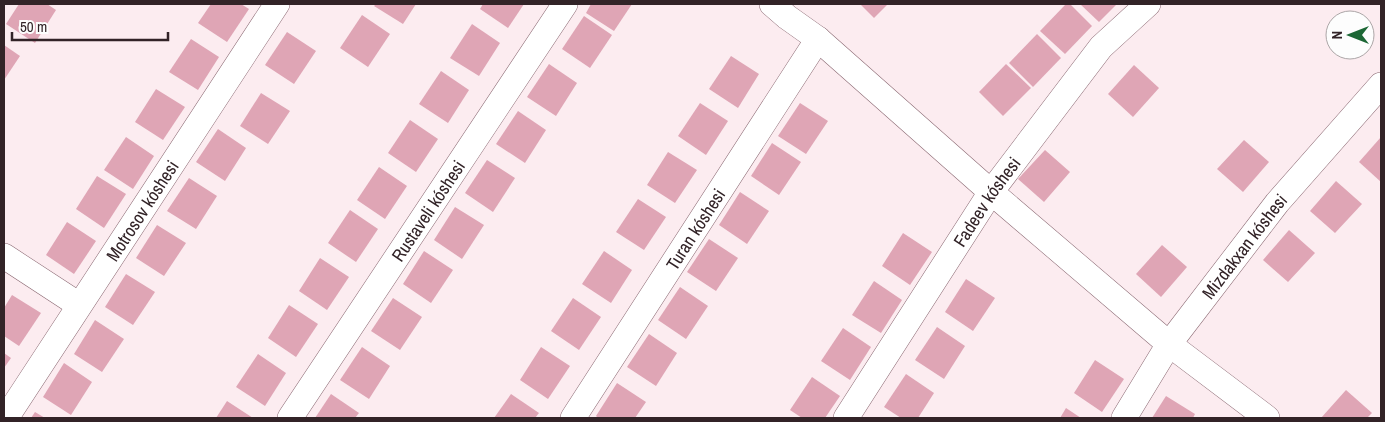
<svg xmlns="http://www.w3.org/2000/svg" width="1385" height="422" font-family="'Archivo Narrow',sans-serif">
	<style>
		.building { fill: #dfa5b5 }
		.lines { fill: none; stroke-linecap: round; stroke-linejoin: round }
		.minor-casing { stroke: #8a6872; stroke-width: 26 }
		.minor { stroke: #fff; stroke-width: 25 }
		.labels { text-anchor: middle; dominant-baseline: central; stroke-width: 5; stroke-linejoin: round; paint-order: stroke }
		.street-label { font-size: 18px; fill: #322327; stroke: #fdfdfd }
	</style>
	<rect width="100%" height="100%" fill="#fcecf0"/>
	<g class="building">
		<path d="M19,4H47L56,10L35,43L6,24Z"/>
		<path d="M211,4H241L249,9L227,42L198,23Z"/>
		<path d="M376,4H416L403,24L374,6Z"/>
		<path d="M483,4H524L508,28L480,9Z"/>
		<path d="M591,4H632L614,31L586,13Z"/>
		<path d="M860,4H888L874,18Z"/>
		<path d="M1066,4H1070L1092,26L1065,54L1040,31Z"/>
		<path d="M1080,4H1117L1099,22Z"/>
		<path d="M362,15L390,34L368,67L340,48Z"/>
		<path d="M584,16L612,35L590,68L562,49Z"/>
		<path d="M472,24L500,43L479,76L450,58Z"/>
		<path d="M287,32L316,51L294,84L265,65Z"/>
		<path d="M1037,34L1061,58L1033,87L1009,63Z"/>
		<path d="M191,39L219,57L198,90L169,72Z"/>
		<path d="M4,45L20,56L4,80Z"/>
		<path d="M731,56L759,74L738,108L709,89Z"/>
		<path d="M549,64L577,83L556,116L527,97Z"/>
		<path d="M1006,64L1031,88L1003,116L979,92Z"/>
		<path d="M1134,65L1159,88L1133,117L1108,94Z"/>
		<path d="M441,71L469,90L448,123L419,104Z"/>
		<path d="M156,89L185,107L163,140L135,122Z"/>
		<path d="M261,93L290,111L268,144L240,126Z"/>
		<path d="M700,103L728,121L706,155L678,136Z"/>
		<path d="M800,103L828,121L806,154L778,136Z"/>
		<path d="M518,111L546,130L525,163L496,144Z"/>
		<path d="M410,120L438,139L416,172L388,153Z"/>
		<path d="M218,129L246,148L225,181L196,162Z"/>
		<path d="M126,137L154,156L133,189L104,170Z"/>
		<path d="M1381,137V182L1359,162Z"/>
		<path d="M1244,140L1269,162L1243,192L1217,169Z"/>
		<path d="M772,143L801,162L779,195L751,176Z"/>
		<path d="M1045,150L1070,172L1044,202L1018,179Z"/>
		<path d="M668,152L697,170L675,203L647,185Z"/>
		<path d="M487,160L515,178L493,212L465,193Z"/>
		<path d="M379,167L407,186L385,219L357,200Z"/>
		<path d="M97,176L126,194L104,228L76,209Z"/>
		<path d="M189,178L217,196L196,229L167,211Z"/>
		<path d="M1336,181L1362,204L1335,233L1310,211Z"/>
		<path d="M740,192L769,211L747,244L719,225Z"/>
		<path d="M638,199L666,217L644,250L616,232Z"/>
		<path d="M455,207L484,225L462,259L434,240Z"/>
		<path d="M350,210L378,229L356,262L328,243Z"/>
		<path d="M67,222L96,241L74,274L46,255Z"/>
		<path d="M157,225L186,243L164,276L136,258Z"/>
		<path d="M1289,230L1315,253L1288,282L1263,260Z"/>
		<path d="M903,233L932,252L910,285L882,266Z"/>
		<path d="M709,239L738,258L716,291L687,272Z"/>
		<path d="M1162,245L1187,267L1161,297L1136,274Z"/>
		<path d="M424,251L453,270L431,303L403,284Z"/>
		<path d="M604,251L632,270L611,303L582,284Z"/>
		<path d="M320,258L349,277L327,310L299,291Z"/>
		<path d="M126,274L155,292L133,325L105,307Z"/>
		<path d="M966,279L995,298L973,331L945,312Z"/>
		<path d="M874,281L902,300L881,333L852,315Z"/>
		<path d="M680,287L708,306L686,339L658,320Z"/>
		<path d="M12,295L41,313L19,346L4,336V308Z"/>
		<path d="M393,298L422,317L400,350L371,331Z"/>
		<path d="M573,298L601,317L579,350L551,331Z"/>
		<path d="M289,305L318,324L296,357L268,338Z"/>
		<path d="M95,320L124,339L102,372L74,354Z"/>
		<path d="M937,327L965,346L944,379L915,360Z"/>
		<path d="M843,328L871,347L850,380L821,361Z"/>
		<path d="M649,334L677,353L656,386L627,367Z"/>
		<path d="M362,347L390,366L369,399L340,380Z"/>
		<path d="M541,347L570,366L548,399L520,380Z"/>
		<path d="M4,353L11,358L4,368Z"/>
		<path d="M258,354L286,373L265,406L236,387Z"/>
		<path d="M1095,360L1124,379L1102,412L1074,393Z"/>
		<path d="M64,363L92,382L71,415L43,397Z"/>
		<path d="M906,374L934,393L918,418H901L884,407Z"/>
		<path d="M812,377L840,396L825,418H802L790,410Z"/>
		<path d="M617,383L646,402L635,418H598L596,416Z"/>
		<path d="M1346,390L1372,413L1367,418H1321Z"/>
		<path d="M331,394L359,413L355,418H315Z"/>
		<path d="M511,394L539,413L535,418H494Z"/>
		<path d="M1166,396L1195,414L1193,418H1152Z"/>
		<path d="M227,401L253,418H216Z"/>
		<path d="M1066,408L1081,418H1060Z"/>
		<path d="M35,412L45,418H31Z"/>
	</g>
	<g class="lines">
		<defs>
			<g id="minor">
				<path d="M772,4L787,17L818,39L991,192L1169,344L1267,418"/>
				<path d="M4,256L79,305"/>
				<path id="s1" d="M6,418L277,4"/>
				<path id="s2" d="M290,418L565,4"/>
				<path id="s3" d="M573,418L818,39"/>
				<path id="s4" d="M846,418L991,192L1101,47L1148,4"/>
				<path id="s5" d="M1124,418L1169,344L1277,203L1381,85"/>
			</g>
		</defs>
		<use href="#minor" class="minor-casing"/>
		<use href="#minor" class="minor"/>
	</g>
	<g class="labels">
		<g class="street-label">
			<text stroke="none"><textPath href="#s4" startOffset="258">Fadeev kóshesi</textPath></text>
			<text stroke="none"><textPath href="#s1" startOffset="248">Motrosov kóshesi</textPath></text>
			<text stroke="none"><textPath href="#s2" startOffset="249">Rustaveli kóshesi</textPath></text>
			<text stroke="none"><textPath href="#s3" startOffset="225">Turan kóshesi</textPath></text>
			<text stroke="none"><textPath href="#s5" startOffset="210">Mizdakxan kóshesi</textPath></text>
		</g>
	</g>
	<rect width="1385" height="422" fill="none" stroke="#322327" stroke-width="10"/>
	<g transform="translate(1350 35) rotate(270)"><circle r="24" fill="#fdfdfd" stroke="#aca6a7"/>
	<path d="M0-4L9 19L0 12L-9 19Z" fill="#1c6735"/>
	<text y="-8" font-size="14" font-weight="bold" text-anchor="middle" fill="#322327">N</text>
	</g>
	<path d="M12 32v8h156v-8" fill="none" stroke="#322327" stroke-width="2.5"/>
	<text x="20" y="32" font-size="15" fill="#322327" stroke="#fdfdfd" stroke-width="4" paint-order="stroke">50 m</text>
</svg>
